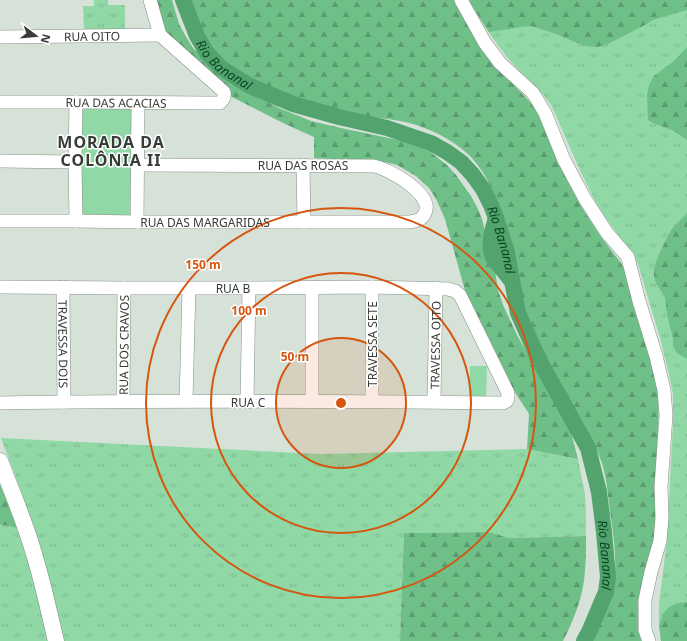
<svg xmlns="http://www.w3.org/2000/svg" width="687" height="641" font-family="'Noto Sans',sans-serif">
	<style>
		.grass { fill: url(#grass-tufts) }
		.forest { fill: url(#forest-firs) }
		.park { fill: #90d8a5 }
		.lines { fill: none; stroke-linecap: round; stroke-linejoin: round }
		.river { stroke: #53a36e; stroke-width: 16 }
		.minor-casing { stroke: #848f86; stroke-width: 14 }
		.major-casing { stroke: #848f86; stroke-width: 17 }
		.minor { stroke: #fff; stroke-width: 13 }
		.major { stroke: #fff; stroke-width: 16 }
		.ring { fill: none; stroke: #d65610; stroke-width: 2 }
		.labels { text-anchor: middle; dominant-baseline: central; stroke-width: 3; stroke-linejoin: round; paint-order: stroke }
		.street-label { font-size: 12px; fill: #373c38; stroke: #fff }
		.water-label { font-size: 13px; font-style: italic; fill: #074723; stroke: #fff }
		.district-label { font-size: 16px; font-weight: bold; letter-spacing: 1px; fill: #373c38; stroke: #fff }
		.centre { fill: #d65610; stroke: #fff; stroke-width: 2 }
		.ring-label { font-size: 12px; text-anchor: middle; font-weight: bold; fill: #d65610; stroke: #fff; stroke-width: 3; stroke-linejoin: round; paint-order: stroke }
	</style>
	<defs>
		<pattern id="grass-tufts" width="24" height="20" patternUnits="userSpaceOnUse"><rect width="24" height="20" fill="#90d8a5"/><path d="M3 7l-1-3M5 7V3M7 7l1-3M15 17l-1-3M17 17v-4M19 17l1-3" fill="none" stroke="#7dba8f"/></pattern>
		<pattern id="forest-firs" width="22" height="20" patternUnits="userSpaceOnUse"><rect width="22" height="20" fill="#6fbf88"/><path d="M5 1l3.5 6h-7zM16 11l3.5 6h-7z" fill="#5c9c70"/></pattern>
	</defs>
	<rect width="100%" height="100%" fill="#d6e2d8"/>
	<g class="grass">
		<path d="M94,0H108V5H125V29L84,30L83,6H94Z"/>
		<path d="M468,0H687V641H661L659,625V604L667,540L673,423V395L669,374L660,338L638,264C627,244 610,226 598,206C580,174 567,139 551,105C540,89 526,78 513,64C496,45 482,22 468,0Z"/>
		<path d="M1,438L320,454L527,449L578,459L585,494L586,514V536L508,538L490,532L404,533L400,641H63L24,499Z"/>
		<path d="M0,485C15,519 29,554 37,590C41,607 44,624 47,641H0Z"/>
	</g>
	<g class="forest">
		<path d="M155,0H172L179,24L185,35L193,48L205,59L233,82L245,89L279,108L311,121L341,128L403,141L419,146L429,151L447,165L456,175L471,196L477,207L482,219L495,270L498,290L503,305L517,335L547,388L563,413L569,425L578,459L527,449L529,414L507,380L466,294L445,219L436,199L429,188L416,176L397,165L385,162L314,158V137L283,123L230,96L166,36Z"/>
		<path d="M187,0H455L508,79L532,104L539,115L567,180L581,206L599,234L621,263L628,277L655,374L659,402L655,523L653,544L640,623L641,641H590C599,627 608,610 612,594C619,564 613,533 609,504C607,485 605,466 596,449C573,403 541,361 524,312C518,296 518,277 514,261C512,251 509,241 506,232C498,201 488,170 462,149C444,135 422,125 400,121C384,118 368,117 353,115C341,113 330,109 319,106C284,96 241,81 217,53C204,37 195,18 187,0Z"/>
		<path d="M468,0H687V10L653,20L645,25L606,45L597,47L585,46L553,33L532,26L521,27L510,29L502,30L489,32Z"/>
		<path d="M687,47V140L672,130L653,123L648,120L647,95L649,85L654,76L674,61Z"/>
		<path d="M687,213V359L677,353L673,346V339L667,314L665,297L656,283L654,276V269L658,256L671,230Z"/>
		<path d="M0,485L17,528L0,524Z"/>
		<path d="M490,532L508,538L586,536C586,548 586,559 585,570C584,595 574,619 563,641H400L404,533Z"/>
		<path d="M685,602L687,603V641H661L659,625L663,614L668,608L675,604Z"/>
	</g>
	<g class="park">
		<path d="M79,106L133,108L134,217H80Z"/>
		<path d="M470,366H487L486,399L469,398Z"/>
	</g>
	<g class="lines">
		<g class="river">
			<path id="s1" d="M183,0L197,36L207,53L221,68L250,86L293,104L339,117L387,128L431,143L447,152L461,162L473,175L483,189L491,205L496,218L507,253L518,313L539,360L588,448L599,492L604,532L608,577L606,592L589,632L584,641"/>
			<path d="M496,218C492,231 487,246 494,259C499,266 505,272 510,279"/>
		</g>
		<defs>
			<g id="minor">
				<path d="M461,0L485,43L500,63L533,93L545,113L564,160L585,199L607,233L628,257L630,266L639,301L656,356L664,390L666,415L661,487L662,518L660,541L651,572L645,600V630L649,641"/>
				<path id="s2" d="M0,37L160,35"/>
				<path id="s3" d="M0,102H76L208,103H220C223,100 225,96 224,92L160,35L150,0"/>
				<path d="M0,161L75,162"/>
				<path d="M303,165L304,222"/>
				<path id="s4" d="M0,221H76L137,222H410C416,221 422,220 425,213C434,194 389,169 374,166L137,165"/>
				<path d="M76,221L75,162L76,102"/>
				<path d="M137,222L138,103"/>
				<path id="s5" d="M0,287L124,288H249L372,287L448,289L455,291L460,295L508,393V398L507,401L503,403C335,401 168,400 0,403"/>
				<path id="s6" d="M63,287L64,402"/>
				<path d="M312,287V401"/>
				<path d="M372,287V401"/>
				<path id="s7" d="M123,401L124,288"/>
				<path d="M186,401L189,288"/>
				<path id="s8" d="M434,401L436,288"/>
				<path d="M247,402L249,288"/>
			</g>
			<path id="major" d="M0,461C12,492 25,522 34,554C43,583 49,612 56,641"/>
		</defs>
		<use href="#minor" class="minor-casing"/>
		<use href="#major" class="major-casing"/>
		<use href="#minor" class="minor"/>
		<use href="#major" class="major"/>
	</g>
	<circle cx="341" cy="403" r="65" fill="#d65610" fill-opacity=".12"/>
	<g class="ring">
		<circle cx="341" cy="403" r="65"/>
		<circle cx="341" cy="403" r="130"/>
		<circle cx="341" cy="403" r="195"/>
	</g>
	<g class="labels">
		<g class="street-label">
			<text stroke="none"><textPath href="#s2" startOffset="92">RUA OITO</textPath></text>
			<text stroke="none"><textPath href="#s3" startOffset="116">RUA DAS ACACIAS</textPath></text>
			<text x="303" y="165">RUA DAS ROSAS</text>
			<text stroke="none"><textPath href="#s4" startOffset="205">RUA DAS MARGARIDAS</textPath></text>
			<text stroke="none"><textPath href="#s5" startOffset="233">RUA B</textPath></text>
			<text stroke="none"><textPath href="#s6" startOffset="57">TRAVESSA DOIS</textPath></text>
			<text transform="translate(372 344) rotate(-90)">TRAVESSA SETE</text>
			<text stroke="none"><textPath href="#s7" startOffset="56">RUA DOS CRAVOS</textPath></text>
			<text stroke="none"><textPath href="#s8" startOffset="56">TRAVESSA OITO</textPath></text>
			<text x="248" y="402">RUA C</text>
		</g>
		<g class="water-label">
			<text stroke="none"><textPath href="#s1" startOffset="79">Rio Bananal</textPath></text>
			<text stroke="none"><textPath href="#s1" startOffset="428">Rio Bananal</textPath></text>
			<text stroke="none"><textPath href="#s1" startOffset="764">Rio Bananal</textPath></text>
		</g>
		<g class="district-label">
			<text x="111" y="142">MORADA DA<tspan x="111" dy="18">COLÔNIA II</tspan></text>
		</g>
	</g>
	<circle cx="341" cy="403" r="6" class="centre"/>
	<g class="ring-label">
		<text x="203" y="269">150 m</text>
		<text x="249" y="315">100 m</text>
		<text x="295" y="361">50 m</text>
	</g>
	<g transform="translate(36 36) rotate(106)" stroke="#ffffff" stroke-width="3" paint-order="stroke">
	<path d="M0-3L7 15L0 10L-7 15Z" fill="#373c38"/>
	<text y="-6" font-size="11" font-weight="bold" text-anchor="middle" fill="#373c38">N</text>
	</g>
</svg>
